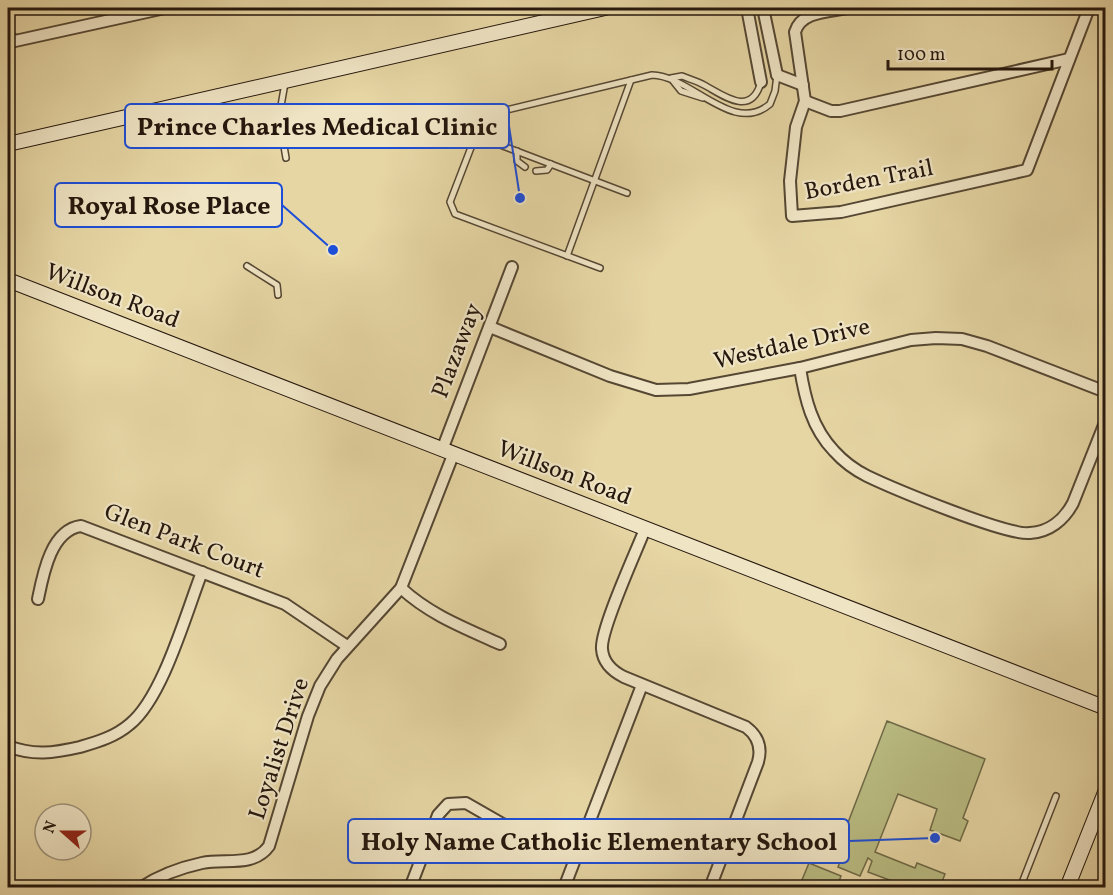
<svg xmlns="http://www.w3.org/2000/svg" width="1113" height="895" font-family="Vollkorn,serif">
	<style>
		.green { fill: #b9bc82; stroke: #6f6a48; stroke-width: 1.5 }
		.lines { fill: none; stroke-linecap: round; stroke-linejoin: round }
		.lane-casing { stroke: #554733; stroke-width: 8 }
		.street-casing { stroke: #554733; stroke-width: 14 }
		.secondary-casing { stroke: #25170d; stroke-width: 16 }
		.lane { stroke: #efe4c4; stroke-width: 5 }
		.street { stroke: #efe4c4; stroke-width: 10 }
		.secondary { stroke: #efe4c4; stroke-width: 14 }
		.labels { text-anchor: middle; dominant-baseline: central; stroke-width: 4.5; stroke-linejoin: round; paint-order: stroke }
		.street-label { font-size: 24px; fill: #25170d; stroke: #efe4c4 }
		.leader { fill: none; stroke: #1d4ed8; stroke-width: 2 }
		.callout-dot { fill: #1d4ed8; stroke: #efe4c4; stroke-width: 2 }
		.callout { fill: #efe4c4; stroke: #1d4ed8; stroke-width: 2 }
		.callout-label { font-size: 26px; text-anchor: middle; font-weight: bold; fill: #25170d }
	</style>
	<rect width="100%" height="100%" fill="#e6d6a4"/>
	<filter id="stains"><feTurbulence type="fractalNoise" baseFrequency=".00333" numOctaves="4"/><feColorMatrix values="0 0 0 0 .2 0 0 0 0 .09 0 0 0 0 .02 0 0 0 .5 -.17"/></filter>
	<radialGradient id="worn" r=".72"><stop offset=".6" stop-color="#630" stop-opacity="0"/><stop offset="1" stop-color="#630" stop-opacity=".3"/></radialGradient>
	<g class="green">
		<path d="M887,721L985,759L963,818L968,821L960,841L930,830L937,809L898,794L875,852L915,868L917,863L945,874L940,887H890L892,881L868,872L872,861L868,858L860,876L838,867L845,849L839,846Z"/>
		<path d="M809,863L841,876L837,887H799Z"/>
	</g>
	<g class="lines">
		<defs>
			<g id="lane">
				<path d="M671,78L682,76C689,79 697,81 704,85C723,95 751,118 761,82"/>
				<path d="M673,81L681,91L703,98"/>
				<path d="M285,83L279,117L286,158"/>
				<path d="M474,135L627,193"/>
				<path d="M517,151V161L525,167"/>
				<path d="M536,171L547,170L551,164"/>
				<path d="M567,256L631,80"/>
				<path d="M247,266L277,285L278,295"/>
				<path d="M600,268L455,214L450,202L482,119L490,114L652,75C692,76 733,136 770,104L775,91L777,75"/>
				<path d="M1020,888L1056,796"/>
			</g>
			<g id="street">
				<path d="M747,8L761,82"/>
				<path d="M763,8L777,75"/>
				<path d="M848,8C829,12 801,11 795,32L805,101L796,127L790,181L792,216L841,212L1027,170L1089,8"/>
				<path d="M8,36L15,41L165,8"/>
				<path d="M777,75L803,85"/>
				<path d="M805,101L831,111H840L1069,59"/>
				<path d="M490,327L610,376L656,390L689,389L800,368L911,340L936,338L962,339L987,346L1106,392"/>
				<path d="M800,368C805,399 812,428 834,451C843,461 855,470 867,476C892,488 1007,536 1030,533C1049,532 1064,520 1073,503L1106,420"/>
				<path d="M442,450L512,267"/>
				<path d="M645,529C636,552 600,630 602,649C603,663 612,671 624,677L746,727C758,736 762,748 758,762L710,888"/>
				<path d="M401,588C430,615 465,628 500,644"/>
				<path d="M38,599C43,574 51,530 81,526L285,604L347,646"/>
				<path d="M8,746C33,756 54,753 80,747C97,742 115,737 130,724C163,697 186,613 202,572"/>
				<path d="M140,888C160,875 179,868 202,863C225,858 253,868 269,846L308,716L320,686L337,659L401,588L453,455"/>
				<path d="M410,888L438,815L448,804L466,803L520,834L576,857"/>
				<path d="M564,888L642,685"/>
			</g>
			<g id="secondary">
				<path d="M8,144L605,8"/>
				<path d="M8,280L1106,708"/>
				<path d="M1067,888L1106,790"/>
			</g>
		</defs>
		<use href="#lane" class="lane-casing"/>
		<use href="#street" class="street-casing"/>
		<use href="#secondary" class="secondary-casing"/>
		<use href="#lane" class="lane"/>
		<use href="#street" class="street"/>
		<use href="#secondary" class="secondary"/>
	</g>
	<g class="labels">
		<g class="street-label">
			<text transform="translate(869 181) rotate(-11)">Borden Trail</text>
			<text transform="translate(112 297) rotate(21)">Willson Road</text>
			<text transform="translate(792 345) rotate(-13)">Westdale Drive</text>
			<text transform="translate(458 351) rotate(-69)">Plazaway</text>
			<text transform="translate(564 474) rotate(21)">Willson Road</text>
			<text transform="translate(184 542) rotate(21)">Glen Park Court</text>
			<text transform="translate(280 749) rotate(-72)">Loyalist Drive</text>
		</g>
	</g>
	<path class="leader" d="M520 198L509 126M333 250L282 205M935 838L849 841"/>
	<g class="callout-dot">
		<circle cx="520" cy="198" r="6"/>
		<circle cx="333" cy="250" r="6"/>
		<circle cx="935" cy="838" r="6"/>
	</g>
	<g class="callout">
		<rect x="125" y="104" width="384" height="44" rx="6"/>
		<rect x="55" y="183" width="227" height="44" rx="6"/>
		<rect x="348" y="819" width="501" height="44" rx="6"/>
	</g>
	<g class="callout-label">
		<text x="317" y="135">Prince Charles Medical Clinic</text>
		<text x="169" y="214">Royal Rose Place</text>
		<text x="599" y="850">Holy Name Catholic Elementary School</text>
	</g>
	<rect width="1113" height="895" fill="none" stroke="#e6d6a4" stroke-width="30"/>
	<rect x="9" y="9" width="1095" height="877" fill="none" stroke="#25170d" stroke-width="3"/>
	<rect x="15" y="15" width="1083" height="865" fill="none" stroke="#25170d" stroke-width="1.5"/>
	<g transform="translate(63 832) rotate(291)"><circle r="28" fill="#efe4c4" stroke="#9e927b" stroke-width="1.5"/>
	<path d="M0-4.5L10 22L0 15L-10 22Z" fill="#8f2418"/>
	<text y="-9" font-size="16" font-weight="bold" text-anchor="middle" fill="#25170d">N</text>
	</g>
	<path d="M888 60v9h164v-9" fill="none" stroke="#25170d" stroke-width="3"/>
	<text x="897" y="60" font-size="18" fill="#25170d" stroke="#efe4c4" stroke-width="4.5" paint-order="stroke">100 m</text>
	<rect width="100%" height="100%" filter="url(#stains)"/>
	<rect width="100%" height="100%" fill="url(#worn)"/>
</svg>
